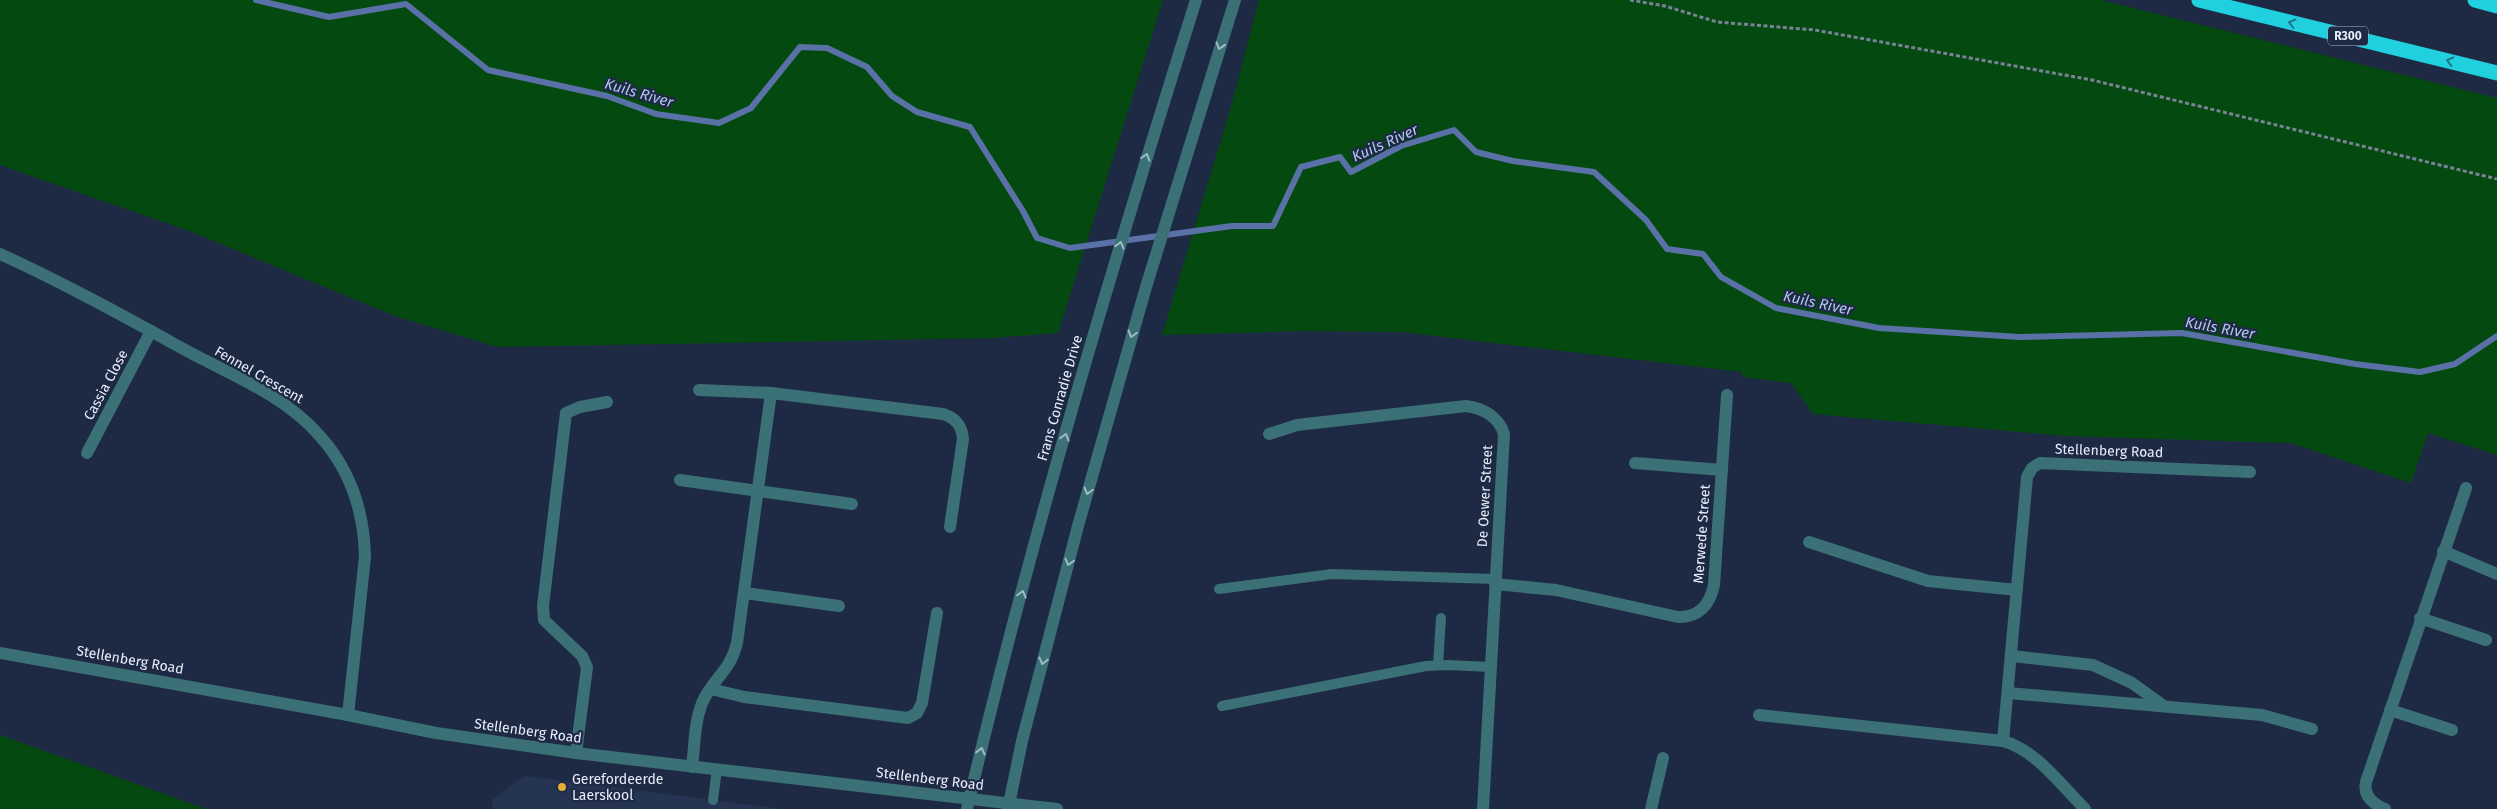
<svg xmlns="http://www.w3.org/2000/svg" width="2497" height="809" font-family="'Fira Sans',sans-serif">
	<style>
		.built { fill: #253453 }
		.green { fill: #04490f }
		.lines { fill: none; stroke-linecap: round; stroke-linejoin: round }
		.stream { stroke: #5a71a8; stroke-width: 6 }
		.path { stroke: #798297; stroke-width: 3; stroke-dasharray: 4 2.5; stroke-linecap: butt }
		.service { stroke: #3a7076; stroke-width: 10 }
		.minor { stroke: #3a7076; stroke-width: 12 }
		.tertiary { stroke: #3a7076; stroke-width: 12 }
		.motorway { stroke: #21d0df; stroke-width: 15 }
		.oneway { stroke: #1f758a }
		.oneway2 { stroke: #a2bcc6 }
		.poi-dot { fill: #e2af34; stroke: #1e2a44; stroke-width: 2 }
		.labels { text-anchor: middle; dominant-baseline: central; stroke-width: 4.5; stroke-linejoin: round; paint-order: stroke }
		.shield { fill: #1e2a44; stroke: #abb3c5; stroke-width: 1 }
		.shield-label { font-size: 12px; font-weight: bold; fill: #e7eefc }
		.street-label { font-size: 14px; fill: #e7eefc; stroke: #1e2a44 }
		.poi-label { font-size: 14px; fill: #e7eefc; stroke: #1e2a44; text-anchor: start }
		.water-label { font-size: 15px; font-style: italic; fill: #b1c5ef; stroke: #1e2a44 }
	</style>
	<rect width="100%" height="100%" fill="#1e2a44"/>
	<path class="built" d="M524,776L784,809H492L493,799Z"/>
	<g class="green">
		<path d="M0,0H1163L1058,333L992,338L497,347L395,316L192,232L0,165Z"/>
		<path d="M1259,0H2101L2497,98V455L2428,433L2411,483L2291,443L2067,436L1813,414L1791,383L1742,377V372L1401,332L1304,331L1162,335L1230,110Z"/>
		<path d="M0,735L206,809H0Z"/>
	</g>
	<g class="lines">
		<path class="stream" d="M256,0L329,17L406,4L488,70L607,96L656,114L719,123L751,108L800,47L827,48L867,67L892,96L917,112L970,127L1023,211L1037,238L1070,248L1232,226H1273L1301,167L1340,157L1351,172L1401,146L1454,130L1476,152L1513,161L1594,172L1646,220L1667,249L1703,254L1721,277L1776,308L1879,328L2019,337L2182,333L2355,364L2420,372L2455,364L2497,336"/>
		<path class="path" d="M1630,0L1665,6L1717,22L1815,30L2092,80L2497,179"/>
		<g class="service">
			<path d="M1219,589L1332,574L1495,579"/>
			<path d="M1438,665L1441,618"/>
			<path d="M1222,706L1426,666L1448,665L1491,667"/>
			<path d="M713,800L717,769"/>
		</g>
		<g class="minor">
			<path d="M0,254C64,283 127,318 189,352C234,376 285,396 319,435C350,469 364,511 365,557L348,715"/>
			<path d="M699,390L771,393L943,414C956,418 962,426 963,439L950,527"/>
			<path d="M1269,434L1297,425L1466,406C1483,408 1499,417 1504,434L1483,809"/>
			<path d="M87,453L151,331"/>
			<path d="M1635,463L1722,470"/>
			<path d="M680,480L852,504"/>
			<path d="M1809,542L1928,581L2017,590"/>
			<path d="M2443,551L2497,574"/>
			<path d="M1495,584L1556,590L1678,617C1699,618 1710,604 1714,585L1727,395"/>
			<path d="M745,593L839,606"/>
			<path d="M2420,618L2486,640"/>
			<path d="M0,653L348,715L436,733L576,753L1057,809"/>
			<path d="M2012,656L2093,665L2132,683L2164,706"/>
			<path d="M711,689L744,697L908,718L917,713L922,703L937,613"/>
			<path d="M2008,693L2262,715L2312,729"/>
			<path d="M2390,710L2452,730"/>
			<path d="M1759,715L2003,741C2036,750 2061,785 2085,809"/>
			<path d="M2003,741L2027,477L2032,468L2040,463L2250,472"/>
			<path d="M576,753L587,667L582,656L544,620L543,606L566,413L580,407L607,402"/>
			<path d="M692,767C695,744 694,717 705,697C717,676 731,668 737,643L771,393"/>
			<path d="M1651,809L1663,758"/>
			<path d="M2385,809C2373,804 2363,796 2366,782L2466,488"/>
		</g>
		<g class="tertiary">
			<path d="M967,809C1031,536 1112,267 1196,0"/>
			<path d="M1008,809L1022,741L1078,526L1146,287L1235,0"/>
		</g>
		<g class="motorway">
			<path d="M2199,0L2497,73"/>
			<path d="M2475,0L2497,6"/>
		</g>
	</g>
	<defs><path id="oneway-chevron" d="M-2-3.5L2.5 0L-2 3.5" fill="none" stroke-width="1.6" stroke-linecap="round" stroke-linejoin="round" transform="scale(1.25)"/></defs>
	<g class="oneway">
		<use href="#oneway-chevron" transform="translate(2292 23) rotate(-166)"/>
		<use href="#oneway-chevron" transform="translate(2450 61) rotate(-166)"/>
	</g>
	<g class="oneway2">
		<use href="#oneway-chevron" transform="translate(1220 46) rotate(107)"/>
		<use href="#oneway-chevron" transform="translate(1146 157) rotate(-72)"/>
		<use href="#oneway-chevron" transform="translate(1120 245) rotate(-74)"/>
		<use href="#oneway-chevron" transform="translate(1132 334) rotate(106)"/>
		<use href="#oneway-chevron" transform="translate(1065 437) rotate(-75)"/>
		<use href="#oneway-chevron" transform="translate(1088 491) rotate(106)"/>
		<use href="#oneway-chevron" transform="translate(1069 562) rotate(105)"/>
		<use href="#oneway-chevron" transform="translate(1022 594) rotate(-75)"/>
		<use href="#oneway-chevron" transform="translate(1043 661) rotate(104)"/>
		<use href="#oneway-chevron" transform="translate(981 751) rotate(-76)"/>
	</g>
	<circle class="poi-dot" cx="562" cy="787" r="5"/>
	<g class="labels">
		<rect class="shield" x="2328" y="26.5" width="40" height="19" rx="4"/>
		<g class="shield-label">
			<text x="2348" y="36">R300</text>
		</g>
		<g class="street-label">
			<text transform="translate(259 375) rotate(30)">Fennel Crescent</text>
			<text transform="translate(106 385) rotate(-62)">Cassia Close</text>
			<text transform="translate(1060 398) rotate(-74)">Frans Conradie Drive</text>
			<text transform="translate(2109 451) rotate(2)">Stellenberg Road</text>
			<text transform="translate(1485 496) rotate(-87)">De Oewer Street</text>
			<text transform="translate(1702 534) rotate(-86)">Merwede Street</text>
			<text transform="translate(130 660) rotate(10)">Stellenberg Road</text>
			<text transform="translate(528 731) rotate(8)">Stellenberg Road</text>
			<text transform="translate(930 779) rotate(7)">Stellenberg Road</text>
		</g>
		<g class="poi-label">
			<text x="572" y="779">Gerefordeerde<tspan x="572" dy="16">Laerskool</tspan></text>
		</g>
		<g class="water-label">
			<text transform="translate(639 93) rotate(16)">Kuils River</text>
			<text transform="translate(1385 143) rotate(-24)">Kuils River</text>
			<text transform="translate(1818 303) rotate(12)">Kuils River</text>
			<text transform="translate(2220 328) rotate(10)">Kuils River</text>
		</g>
	</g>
</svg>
